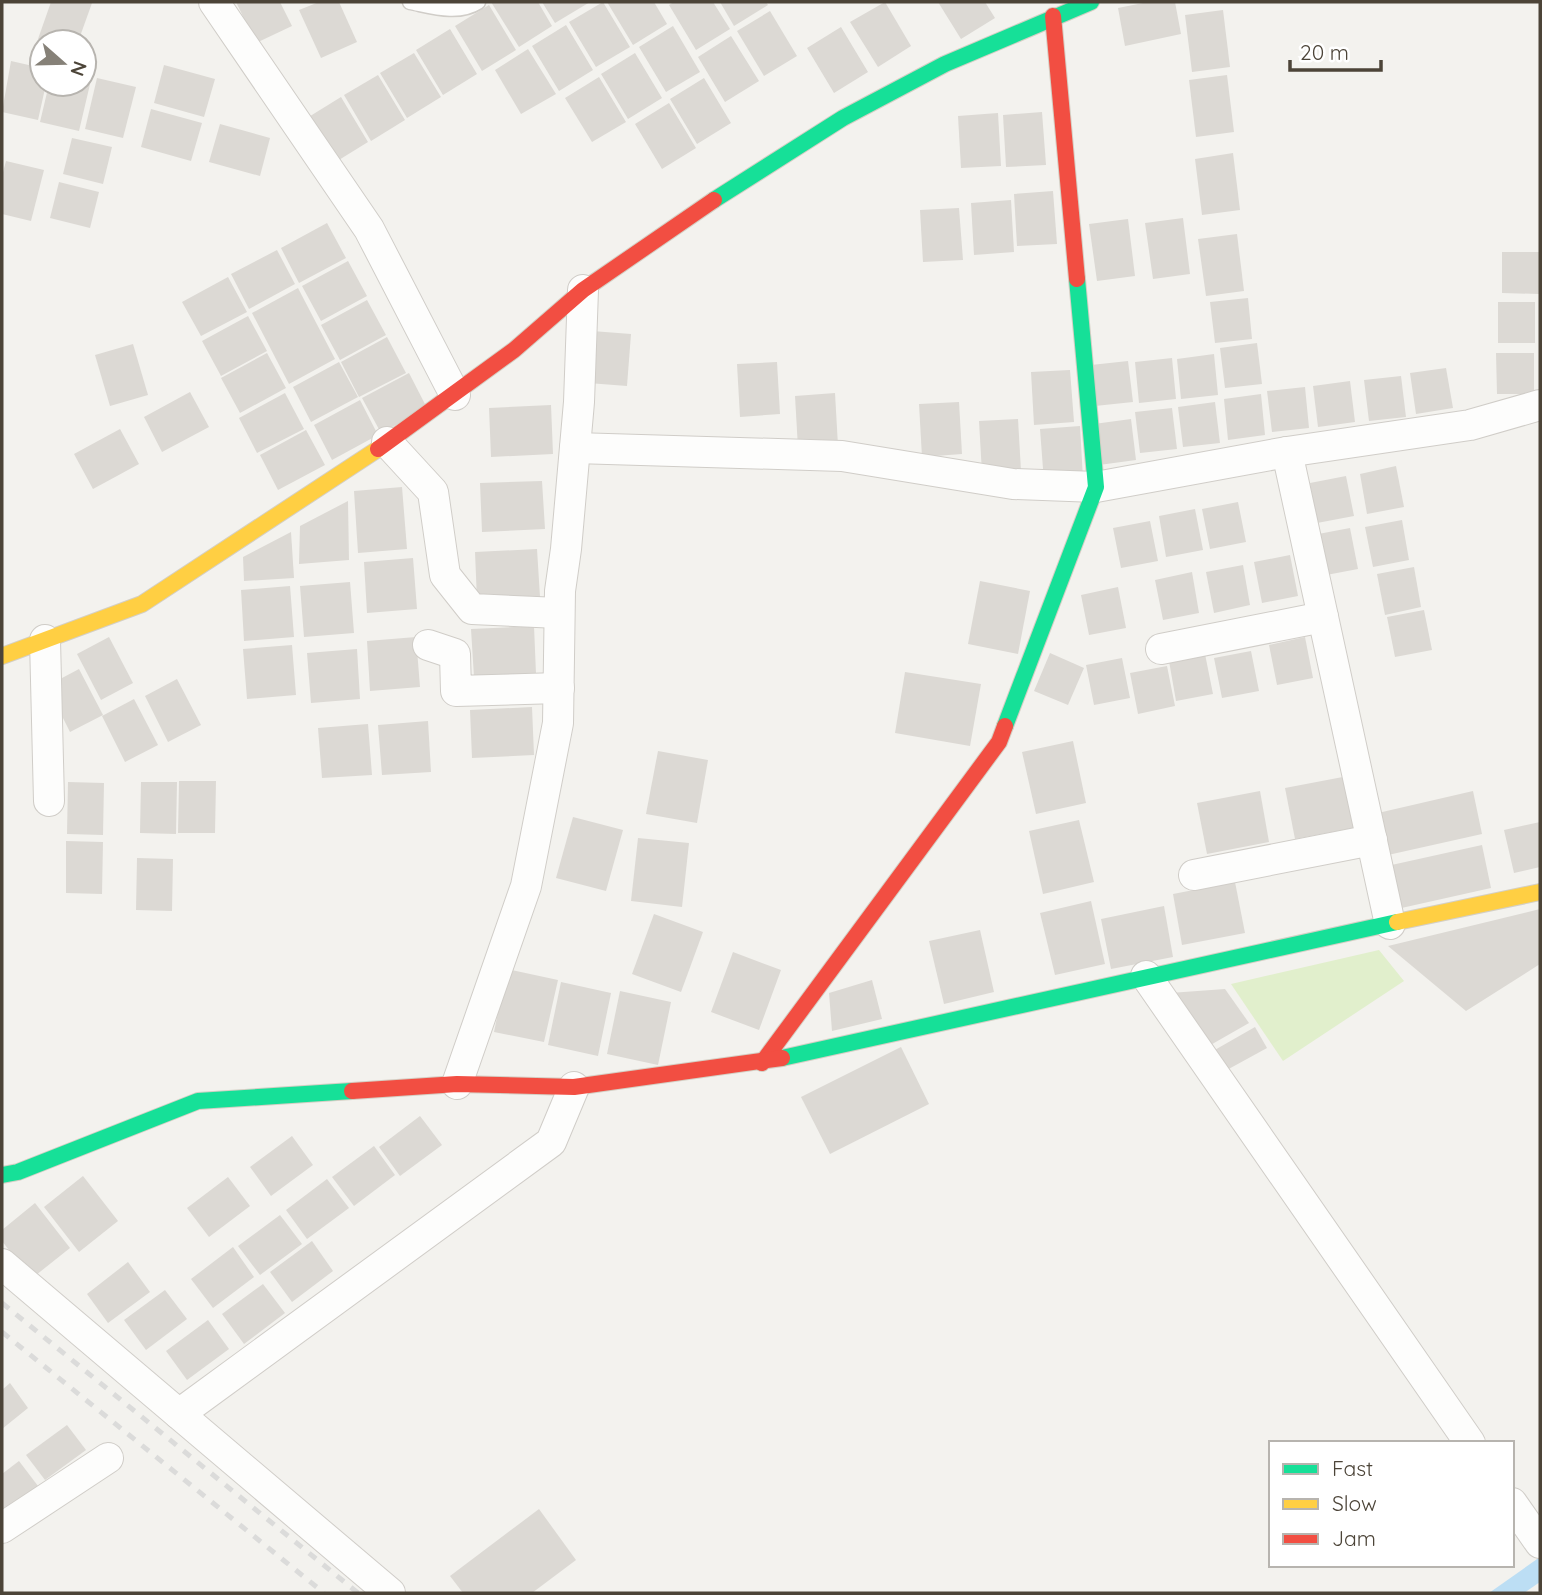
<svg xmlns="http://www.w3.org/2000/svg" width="1542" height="1595" font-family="Quicksand,sans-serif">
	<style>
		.green { fill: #e1efcc }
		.water { fill: #bcdef4 }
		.building { fill: #dcd9d4 }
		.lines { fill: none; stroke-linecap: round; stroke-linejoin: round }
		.lane-casing { stroke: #d0cdc8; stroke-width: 17 }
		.street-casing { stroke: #d0cdc8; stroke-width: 32 }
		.fast-casing { stroke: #d4cfc4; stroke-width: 18 }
		.slow-casing { stroke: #d4cfc4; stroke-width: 18 }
		.jam-casing { stroke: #d4cfc4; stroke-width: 18 }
		.lane { stroke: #fdfdfc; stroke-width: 14 }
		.street { stroke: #fdfdfc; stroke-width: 30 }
		.fast { stroke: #16e098; stroke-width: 16 }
		.slow { stroke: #ffcf43; stroke-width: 16 }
		.jam { stroke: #f24e42; stroke-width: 16 }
		.rail { stroke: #dbdbda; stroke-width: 5; stroke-dasharray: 9 9; stroke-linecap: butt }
	</style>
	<rect width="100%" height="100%" fill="#f3f2ee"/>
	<path class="green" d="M1379,950L1404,981L1283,1061L1231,984Z"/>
	<path class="water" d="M1540,1557V1582L1524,1593H1489Z"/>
	<g class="building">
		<path d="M51,2L92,3L78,42L38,39Z"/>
		<path d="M236,2H280L292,26L256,43Z"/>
		<path d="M319,2H339L357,42L321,58L299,10Z"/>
		<path d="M491,2H538L552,26L519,47Z"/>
		<path d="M542,2H590L555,23Z"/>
		<path d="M603,2L630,47L596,67L569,22Z"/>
		<path d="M607,2H654L667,24L633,45Z"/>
		<path d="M674,2H713L730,29L696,50L669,5Z"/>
		<path d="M720,2H766L768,5L734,26Z"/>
		<path d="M885,2L911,46L878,67L850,22Z"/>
		<path d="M938,2H985L995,18L961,39Z"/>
		<path d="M1148,2H1175L1181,34L1125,46L1118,8Z"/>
		<path d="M489,5L516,50L482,71L455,26Z"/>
		<path d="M1223,10L1230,67L1192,72L1185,15Z"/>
		<path d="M770,11L797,56L764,76L737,31Z"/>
		<path d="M566,25L593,70L559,91L532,46Z"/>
		<path d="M673,26L700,72L666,92L639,47Z"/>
		<path d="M841,27L868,72L834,93L807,48Z"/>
		<path d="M450,29L477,74L443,95L416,50Z"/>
		<path d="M731,36L759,81L725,102L698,57Z"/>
		<path d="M528,49L556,94L521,114L495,70Z"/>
		<path d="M414,53L441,97L407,118L380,73Z"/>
		<path d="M635,53L662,98L628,119L601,74Z"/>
		<path d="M11,61L42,68V84H46L38,120L2,112Z"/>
		<path d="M164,65L215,79L204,117L154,103Z"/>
		<path d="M378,75L405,120L371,141L344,95Z"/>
		<path d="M1227,75L1234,132L1196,137L1189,80Z"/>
		<path d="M599,77L626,122L592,142L565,98Z"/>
		<path d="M84,78L91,80L79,131L40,122L49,84H84Z"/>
		<path d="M97,78L136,87L123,138L85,129Z"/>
		<path d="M704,78L731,123L697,144L670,99Z"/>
		<path d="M341,97L368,142L334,163L307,118Z"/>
		<path d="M669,103L696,148L662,169L635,124Z"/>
		<path d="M151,109L202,123L191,161L141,147Z"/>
		<path d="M1042,112L1046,165L1006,167L1003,115Z"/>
		<path d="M998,113L1001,166L961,168L958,116Z"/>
		<path d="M220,124L270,138L260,176L209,162Z"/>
		<path d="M72,138L112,147L103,184L63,174Z"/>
		<path d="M1233,153L1240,210L1202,215L1195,159Z"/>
		<path d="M6,161L44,170L31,221L2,214V176Z"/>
		<path d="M59,182L99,192L90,228L50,218Z"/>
		<path d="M1053,191L1057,244L1017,246L1014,194Z"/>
		<path d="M1011,200L1014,252L974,255L971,203Z"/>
		<path d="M959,208L963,260L923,262L920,210Z"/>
		<path d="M1183,218L1190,274L1153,279L1145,223Z"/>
		<path d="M1128,219L1135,276L1097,281L1089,224Z"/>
		<path d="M327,223L346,258L299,283L281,248Z"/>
		<path d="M1237,234L1244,291L1206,296L1198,239Z"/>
		<path d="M277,250L295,284L249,309L231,274Z"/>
		<path d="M1502,252H1539V294L1502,293Z"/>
		<path d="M348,261L367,296L321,321L302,286Z"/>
		<path d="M228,277L247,312L201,336L182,302Z"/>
		<path d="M298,288L335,359L289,384L252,313Z"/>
		<path d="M1248,298L1252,339L1215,343L1210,302Z"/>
		<path d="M367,300L386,335L340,360L321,325Z"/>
		<rect x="1498" y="302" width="37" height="41"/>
		<path d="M248,316L267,351L221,376L202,341Z"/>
		<path d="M592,331L631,334L627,386L588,383Z"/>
		<path d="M387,337L406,373L359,397L341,362Z"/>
		<path d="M1257,343L1262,384L1225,388L1220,348Z"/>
		<path d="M133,344L148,395L110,406L95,355Z"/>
		<path d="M267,353L286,388L240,413L221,378Z"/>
		<path d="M1496,353H1534V394H1497Z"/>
		<path d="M1214,354L1218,395L1181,399L1177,359Z"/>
		<path d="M1172,358L1176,399L1139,403L1135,362Z"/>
		<path d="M1128,361L1133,402L1095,406L1091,365Z"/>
		<path d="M339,362L358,397L311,422L293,387Z"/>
		<path d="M777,362L780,414L740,417L737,364Z"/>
		<path d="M1446,368L1453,408L1416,414L1410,373Z"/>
		<path d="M1070,370L1074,422L1034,425L1031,372Z"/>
		<path d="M409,373L427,408L381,433L362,398Z"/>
		<path d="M1401,376L1406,417L1369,421L1364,380Z"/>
		<path d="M1350,381L1355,422L1318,427L1313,386Z"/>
		<path d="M1305,387L1309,428L1272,432L1267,391Z"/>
		<path d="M190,392L209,427L162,452L144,417Z"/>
		<path d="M285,393L304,429L257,453L239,418Z"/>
		<path d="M835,393L838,446L798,448L795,396Z"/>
		<path d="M1261,394L1265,435L1228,440L1224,399Z"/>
		<path d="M360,400L378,435L332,460L314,425Z"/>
		<path d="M959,402L962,454L922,457L919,404Z"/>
		<path d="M1215,402L1220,443L1183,447L1178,407Z"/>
		<path d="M551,405L553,454L491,457L489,408Z"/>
		<path d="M1172,408L1177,449L1140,453L1135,412Z"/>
		<path d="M1018,419L1021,471L982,473L979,421Z"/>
		<path d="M1131,419L1136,460L1099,465L1094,424Z"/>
		<path d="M1080,426L1083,479L1044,482L1040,429Z"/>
		<path d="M120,429L139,464L93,489L74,454Z"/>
		<path d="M306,430L325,465L278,490L260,455Z"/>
		<path d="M1396,466L1404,507L1367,514L1360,474Z"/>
		<path d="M1346,476L1354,516L1317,523L1310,483Z"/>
		<path d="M542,481L545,529L482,532L480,483Z"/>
		<path d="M402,487L407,549L358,553L354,491Z"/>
		<path d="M348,501L349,560L299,564L300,526Z"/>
		<path d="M1238,502L1246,542L1210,549L1202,509Z"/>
		<path d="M1195,509L1203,550L1166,557L1159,516Z"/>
		<path d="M1402,520L1409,560L1373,567L1365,527Z"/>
		<path d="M1150,521L1158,561L1121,568L1113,528Z"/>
		<path d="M1350,528L1358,569L1321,576L1313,535Z"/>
		<path d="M291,532L294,578L244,581L243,557Z"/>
		<path d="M537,549L540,597L477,600L475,552Z"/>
		<path d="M1290,555L1298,596L1262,603L1254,562Z"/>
		<path d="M413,558L417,609L367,613L364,562Z"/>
		<path d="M1243,565L1250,605L1214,613L1206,572Z"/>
		<path d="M1414,567L1421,607L1385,615L1377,574Z"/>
		<path d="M1192,572L1199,613L1163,620L1155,580Z"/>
		<path d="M980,581L1030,591L1018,654L968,644Z"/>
		<path d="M350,582L354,633L304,637L300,586Z"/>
		<path d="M290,586L294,637L244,641L241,590Z"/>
		<path d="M1118,587L1126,628L1089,635L1081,595Z"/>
		<path d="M1424,610L1432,650L1395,657L1387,617Z"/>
		<path d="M534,626L536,674L474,677L471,629Z"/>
		<path d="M109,637L133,683L101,700L77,654Z"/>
		<path d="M416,637L420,687L370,691L367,641Z"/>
		<path d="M1305,637L1313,678L1277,685L1269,645Z"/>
		<path d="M292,645L296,695L247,699L243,649Z"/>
		<path d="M357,649L360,699L311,703L307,653Z"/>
		<path d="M1251,651L1259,691L1222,698L1214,658Z"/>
		<path d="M1050,653L1084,668L1068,705L1034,691Z"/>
		<path d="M1205,654L1213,694L1176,701L1169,661Z"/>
		<path d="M1122,658L1130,698L1094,705L1086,665Z"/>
		<path d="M1167,666L1175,706L1138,714L1130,673Z"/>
		<path d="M79,669L103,715L70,732L47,686Z"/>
		<path d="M905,672L981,684L970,746L895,733Z"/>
		<path d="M177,679L201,725L168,742L145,696Z"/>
		<path d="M134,699L158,745L125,762L102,716Z"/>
		<path d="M532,707L534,755L472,758L470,710Z"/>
		<path d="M428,721L431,772L382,775L378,725Z"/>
		<path d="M368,724L372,775L322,778L318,728Z"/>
		<path d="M1073,741L1086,803L1036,814L1022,752Z"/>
		<path d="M658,751L708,760L697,823L646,814Z"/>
		<path d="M1348,776L1358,827L1295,839L1285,788Z"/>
		<path d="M179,781H216L215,833H178Z"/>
		<path d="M68,782L104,783L103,835L67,834Z"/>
		<path d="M141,782H177L176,834L140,833Z"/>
		<path d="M1260,791L1269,842L1207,854L1197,803Z"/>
		<path d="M1473,791L1482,834L1388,855L1378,813Z"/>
		<path d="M573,817L623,830L606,891L556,878Z"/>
		<path d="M1079,820L1094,882L1043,894L1029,831Z"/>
		<path d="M1540,822V867L1514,873L1504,830Z"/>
		<path d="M638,838L689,843L682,907L631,901Z"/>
		<path d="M66,841L103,842L102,894L66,893Z"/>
		<path d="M1482,845L1491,888L1397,909L1387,866Z"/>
		<path d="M137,858L173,859L172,911L136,910Z"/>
		<path d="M1235,882L1245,933L1182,945L1173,894Z"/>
		<path d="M1091,901L1105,964L1055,975L1040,913Z"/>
		<path d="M1164,906L1173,957L1111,969L1101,919Z"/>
		<path d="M1540,909V964L1466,1011L1388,946Z"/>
		<path d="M654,914L703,932L681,992L632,974Z"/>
		<path d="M980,930L994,992L944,1004L929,941Z"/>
		<path d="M733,952L781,970L759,1030L711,1012Z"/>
		<path d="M507,969L558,980L544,1042L494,1032Z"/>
		<path d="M872,980L882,1019L832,1031L829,993Z"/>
		<path d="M561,982L611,993L598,1056L548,1045Z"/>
		<path d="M1225,989L1249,1023L1207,1047L1170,993Z"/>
		<path d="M620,991L671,1002L658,1065L607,1054Z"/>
		<path d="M1255,1027L1267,1048L1225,1071L1213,1051Z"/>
		<path d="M901,1047L929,1104L830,1154L801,1097Z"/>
		<path d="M420,1116L442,1145L400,1176L379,1147Z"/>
		<path d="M292,1136L313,1165L271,1196L250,1167Z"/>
		<path d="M374,1146L395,1175L354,1206L332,1177Z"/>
		<path d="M83,1176L118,1221L79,1252L44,1207Z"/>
		<path d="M228,1177L250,1206L209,1237L187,1208Z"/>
		<path d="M327,1179L349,1208L307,1239L286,1210Z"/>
		<path d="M35,1203L70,1248L31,1279L2,1241V1230Z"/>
		<path d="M280,1215L302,1244L260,1275L238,1246Z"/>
		<path d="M312,1241L333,1271L292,1302L270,1272Z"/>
		<path d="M233,1247L254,1277L213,1308L191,1279Z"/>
		<path d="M128,1262L150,1292L108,1323L87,1294Z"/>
		<path d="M263,1284L285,1313L244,1344L222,1314Z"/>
		<path d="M165,1290L187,1319L146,1350L124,1320Z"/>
		<path d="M208,1320L229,1349L187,1380L166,1351Z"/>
		<path d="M10,1383L28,1408L2,1429V1390Z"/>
		<path d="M67,1425L86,1450L45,1480L26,1455Z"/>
		<path d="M19,1461L38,1486L2,1513V1474Z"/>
		<path d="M539,1509L576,1560L532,1593H463L450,1576Z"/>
	</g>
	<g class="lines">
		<defs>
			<path id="lane" d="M410,2C431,6 458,15 478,2"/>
			<g id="street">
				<path d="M214,2L369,229L455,395"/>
				<path d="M387,442L433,492L445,575L472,609L559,613"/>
				<path d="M575,448L842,456L1013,484L1096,487L1287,452L1470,425L1540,405"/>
				<path d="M1287,452L1390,924"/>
				<path d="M45,640L49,801"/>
				<path d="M428,645L455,654L456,691L559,688"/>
				<path d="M1161,649L1323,617"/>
				<path d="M1194,875L1372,840"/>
				<path d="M1146,976L1470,1443"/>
				<path d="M457,1084L526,886L558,723L560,591L566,549L579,402L583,290"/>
				<path d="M2,1264L390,1593"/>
				<path d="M179,1414L551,1142L574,1087"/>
				<path d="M1512,1503L1540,1543"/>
				<path d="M2,1528L108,1458"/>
			</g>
			<g id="fast">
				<path d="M714,200L843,118L945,64L1091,2"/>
				<path d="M1005,726L1096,487L1077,279"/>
				<path d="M782,1058L1397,922"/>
				<path d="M2,1175L18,1172L198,1101L352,1091"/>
			</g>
			<g id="slow">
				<path d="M2,656L142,604L378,449"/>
				<path d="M1397,922L1540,892"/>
			</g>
			<g id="jam">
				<path d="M1053,16L1077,279"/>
				<path d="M378,449L514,350L583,290L714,200"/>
				<path d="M762,1063L999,742L1005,726"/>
				<path d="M352,1091L457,1084L574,1087L782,1058"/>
			</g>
		</defs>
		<use href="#lane" class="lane-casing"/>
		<use href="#street" class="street-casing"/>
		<use href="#fast" class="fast-casing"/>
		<use href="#slow" class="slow-casing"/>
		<use href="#jam" class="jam-casing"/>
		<use href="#lane" class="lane"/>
		<use href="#street" class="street"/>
		<use href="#fast" class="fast"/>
		<use href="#slow" class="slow"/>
		<use href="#jam" class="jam"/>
		<g class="rail">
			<path d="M2,1303L358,1593"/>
			<path d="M2,1332L324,1593"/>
		</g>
	</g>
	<rect width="1542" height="1595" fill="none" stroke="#4c4438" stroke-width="7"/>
	<rect x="1269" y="1441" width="245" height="126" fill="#ffffff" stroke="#b7b4af" stroke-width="2"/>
	<rect x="1283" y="1464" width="35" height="10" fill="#16e098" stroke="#b7b4af" stroke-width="2"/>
	<text x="1332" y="1476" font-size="21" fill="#4c4438">Fast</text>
	<rect x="1283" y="1499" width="35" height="10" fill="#ffcf43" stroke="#b7b4af" stroke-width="2"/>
	<text x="1332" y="1511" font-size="21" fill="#4c4438">Slow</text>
	<rect x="1283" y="1534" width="35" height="10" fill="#f24e42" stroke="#b7b4af" stroke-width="2"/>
	<text x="1332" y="1546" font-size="21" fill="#4c4438">Jam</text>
	<g transform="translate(63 63) rotate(110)"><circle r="33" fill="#ffffff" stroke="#b7b4af" stroke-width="2"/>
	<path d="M0-5L12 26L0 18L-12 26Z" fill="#868178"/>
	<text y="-10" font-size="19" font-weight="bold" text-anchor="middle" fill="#4c4438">N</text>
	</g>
	<path d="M1290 60v10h91v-10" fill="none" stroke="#4c4438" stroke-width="3.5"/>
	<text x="1300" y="60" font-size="21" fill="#4c4438" stroke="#ffffff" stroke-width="5" paint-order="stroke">20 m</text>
</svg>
